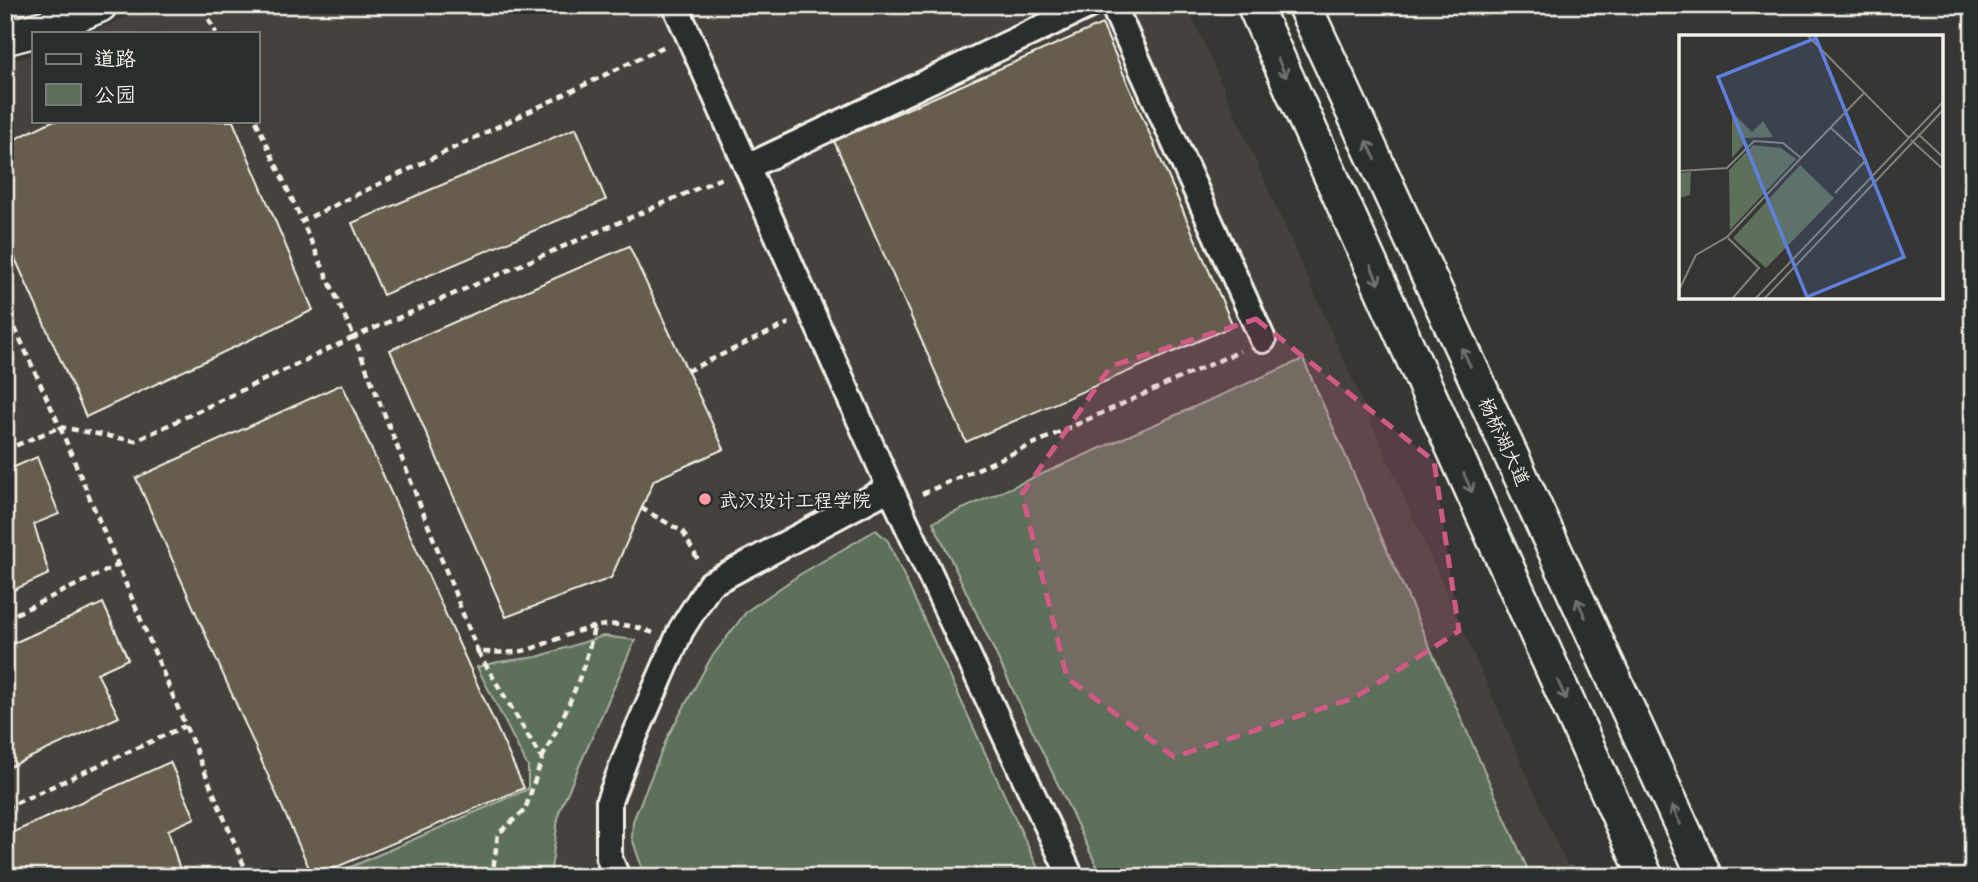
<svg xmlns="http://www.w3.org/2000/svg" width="1978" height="882" font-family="Mali,'LXGW WenKai TC',sans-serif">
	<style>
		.built { fill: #44423c }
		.green { fill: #5d705a; stroke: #a8b0a1; stroke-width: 2 }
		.building { fill: #665d4e; stroke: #f4f1e8; stroke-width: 2 }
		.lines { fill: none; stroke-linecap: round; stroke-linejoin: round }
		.street-casing { stroke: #f4f1e8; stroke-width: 30 }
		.secondary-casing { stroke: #f4f1e8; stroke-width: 38 }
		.path { stroke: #f4f1e8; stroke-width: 4.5; stroke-dasharray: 7 5; stroke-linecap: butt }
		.street { stroke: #2a2d2e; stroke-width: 24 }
		.secondary { stroke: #2a2d2e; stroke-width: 33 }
		.oneway { stroke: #71726f }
		.marked { fill: #d15985; fill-opacity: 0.2; stroke: #d15985; stroke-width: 5; stroke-dasharray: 14 9; stroke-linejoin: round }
		.poi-dot { fill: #ff9aa2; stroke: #2a2d2e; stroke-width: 2.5 }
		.labels { text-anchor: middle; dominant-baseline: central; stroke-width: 5; stroke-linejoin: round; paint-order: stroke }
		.street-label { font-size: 19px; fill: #f4f1e8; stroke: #2a2d2e }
		.poi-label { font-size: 19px; fill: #f4f1e8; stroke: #2a2d2e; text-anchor: start }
		.inset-road { fill: none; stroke: #82817c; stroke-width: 2 }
		.view { fill: #5e7fdd; fill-opacity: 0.15; stroke: #5e7fdd; stroke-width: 3.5 }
		.inset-edge { fill: none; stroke: #f4f1e8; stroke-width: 3.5 }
	</style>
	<rect width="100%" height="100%" fill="#363734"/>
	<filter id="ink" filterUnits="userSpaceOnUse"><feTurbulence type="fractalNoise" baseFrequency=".0143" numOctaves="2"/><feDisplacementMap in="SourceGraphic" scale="14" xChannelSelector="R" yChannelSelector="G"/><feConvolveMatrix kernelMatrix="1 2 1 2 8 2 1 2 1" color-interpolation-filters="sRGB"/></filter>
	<g filter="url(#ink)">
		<path class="built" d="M154,5H1187L1572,877H5V62L33,54V121H257V33H89Z"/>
		<g class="green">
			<path d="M1303,359L1531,877H1102L933,522Z"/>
			<path d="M876,530L888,541L1042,877H645L632,838L633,821L668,736L711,658L747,611L799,575Z"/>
			<path d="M603,636L635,640L559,812L550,877H328L528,789V767L477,667L498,662L537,657Z"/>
		</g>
		<g class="building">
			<path d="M1102,24L1233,326L966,442L834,141Z"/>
			<path d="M52,121H233L313,310L86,417L5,236V144Z"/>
			<path d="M576,128L606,200L383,295L352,223Z"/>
			<path d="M629,246L724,449L654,480L611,578L506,617L390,350Z"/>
			<path d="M342,384L524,788L313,877L136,478Z"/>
			<path d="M37,457L59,514L34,524L49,574L5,594V471Z"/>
			<path d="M103,603L128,659L97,673L119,717L5,769V647Z"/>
			<path d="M170,762L195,818L168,830L182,877H5V836Z"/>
		</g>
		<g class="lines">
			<defs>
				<g id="street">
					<path d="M675,5L890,488"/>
					<path d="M1113,5L1263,340"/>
					<path d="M747,167L1090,5"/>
					<path d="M617,877L609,858V801L629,749L681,630L710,584L890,488L1071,877"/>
				</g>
				<g id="secondary">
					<path d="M1254,5L1646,877"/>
					<path d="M1304,5L1705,877"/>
					<path d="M5,38L50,26L100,5"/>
				</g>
			</defs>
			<use href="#street" class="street-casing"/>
			<use href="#secondary" class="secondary-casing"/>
			<g class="path">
				<path d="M209,19L216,33"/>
				<path d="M256,121L302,221L665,46"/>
				<path d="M5,306L60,427L135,441L354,337L302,221"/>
				<path d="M687,371L789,323"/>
				<path d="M5,450L60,427L248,875L253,877"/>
				<path d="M922,494L1240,351"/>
				<path d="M641,508L683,532L699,562"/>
				<path d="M5,619L118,565"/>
				<path d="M653,633C604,612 574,635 527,650C513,654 494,652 478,652L354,337L724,177"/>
				<path d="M478,652L542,759L525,810L498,834L492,877"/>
				<path d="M542,758C564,717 585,673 594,627"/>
				<path d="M5,808L185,726"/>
			</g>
			<use href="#street" class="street"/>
			<use href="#secondary" class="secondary"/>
		</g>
		<defs><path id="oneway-shaft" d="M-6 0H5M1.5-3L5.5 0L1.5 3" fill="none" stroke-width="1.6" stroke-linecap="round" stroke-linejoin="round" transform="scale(1.75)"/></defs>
		<g class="oneway">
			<use href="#oneway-shaft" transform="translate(1282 68) rotate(66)"/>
			<use href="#oneway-shaft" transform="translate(1371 150) rotate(-115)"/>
			<use href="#oneway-shaft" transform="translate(1375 275) rotate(66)"/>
			<use href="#oneway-shaft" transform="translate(1466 357) rotate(-115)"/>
			<use href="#oneway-shaft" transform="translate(1468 483) rotate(66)"/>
			<use href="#oneway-shaft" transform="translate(1581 608) rotate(-115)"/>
			<use href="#oneway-shaft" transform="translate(1562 690) rotate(66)"/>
			<use href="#oneway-shaft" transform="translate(1676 815) rotate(-115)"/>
		</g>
	</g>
	<path class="marked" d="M1256,319L1434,461L1459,631L1354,698L1174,757L1067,678L1022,494L1111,366Z"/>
	<circle class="poi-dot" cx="705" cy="499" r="7"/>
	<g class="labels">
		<g class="street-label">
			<text transform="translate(1505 441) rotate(65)">杨桥湖大道</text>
		</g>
		<g class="poi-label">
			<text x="719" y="499">武汉设计工程学院</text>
		</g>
	</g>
	<g transform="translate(1679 35)">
		<rect width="264" height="264" fill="#363734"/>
		<path d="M53,77L73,97L84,86L94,102L64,103L66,108L53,123ZM74,110L102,113L117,124L51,195L50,135ZM121,130L155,163L87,233L54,203ZM12,137L11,160L0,163V138Z" fill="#5d705a"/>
		<path class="inset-road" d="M129,1L230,103M152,93L187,125L156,158M239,99L265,123M232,105L265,135M122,123L185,58M0,136L48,133L75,106L104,108L122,123L48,202L17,220L0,255M49,203L80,233L53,264M76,264L265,66M85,264L265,74"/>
		<path class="view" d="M137,3L225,222L128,262L39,42Z"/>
		<rect width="264" height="264" class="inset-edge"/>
	</g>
	<rect width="1978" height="882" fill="none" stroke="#2a2d2e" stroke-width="28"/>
	<rect x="14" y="14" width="1950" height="854" fill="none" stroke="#f4f1e8" stroke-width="2.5" filter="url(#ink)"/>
	<rect x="32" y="32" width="228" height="91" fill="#2a2d2e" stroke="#7b7b78" stroke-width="2"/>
	<rect x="46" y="54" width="35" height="10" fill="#2a2d2e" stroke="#7b7b78" stroke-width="2"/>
	<text x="94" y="66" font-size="21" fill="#f4f1e8">道路</text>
	<rect x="46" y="84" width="35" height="21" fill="#5d705a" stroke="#7b7b78" stroke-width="2"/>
	<text x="94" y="102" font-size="21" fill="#f4f1e8">公园</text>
</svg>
